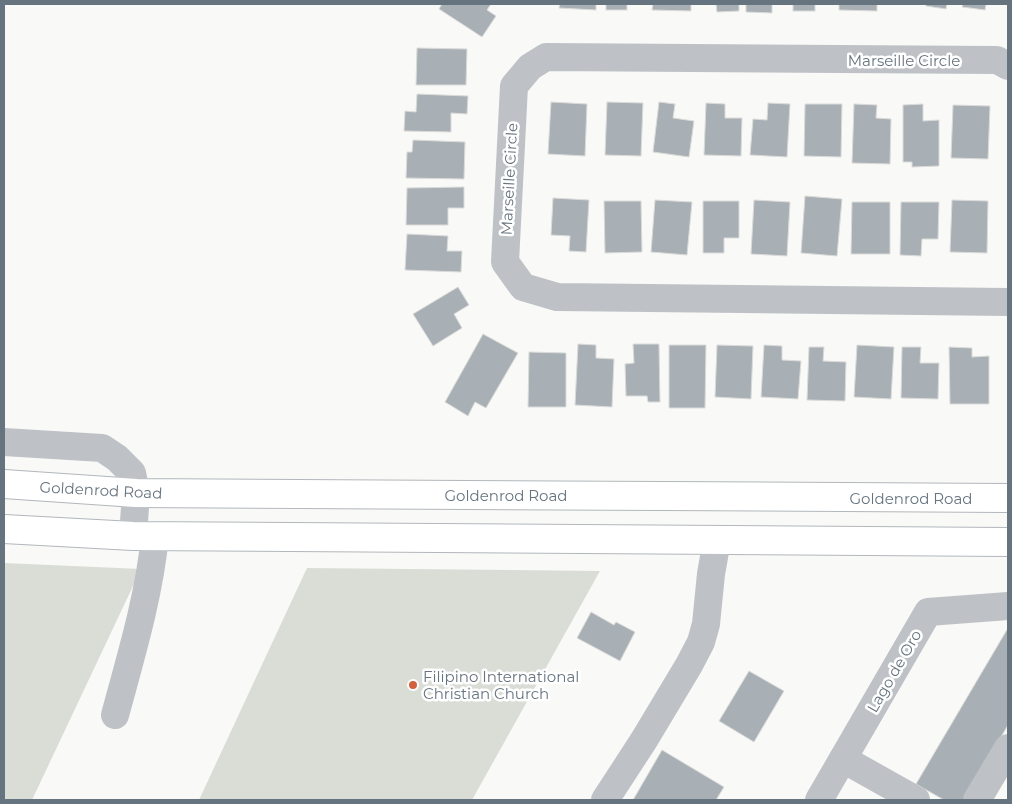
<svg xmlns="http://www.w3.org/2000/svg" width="1012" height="804" font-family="Montserrat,sans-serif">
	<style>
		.green { fill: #d9ddd6 }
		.building { fill: #a9b0b5; stroke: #dbdbd9 }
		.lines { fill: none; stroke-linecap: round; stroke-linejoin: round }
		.major-casing { stroke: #b2b7bb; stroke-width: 30 }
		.minor { stroke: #bec2c6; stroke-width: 28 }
		.major { stroke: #fff; stroke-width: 28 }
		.poi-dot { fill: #d2603e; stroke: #fff; stroke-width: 2 }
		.labels { text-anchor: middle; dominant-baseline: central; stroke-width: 5; stroke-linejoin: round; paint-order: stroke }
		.street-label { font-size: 15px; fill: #66747f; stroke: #fff }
		.poi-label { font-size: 15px; fill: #66747f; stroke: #fff; text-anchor: start }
	</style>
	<rect width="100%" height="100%" fill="#f9f9f7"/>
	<g class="green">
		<path d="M4,563L141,569L32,800H4Z"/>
		<path d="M307,568L600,571L472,800H199Z"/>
	</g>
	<g class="building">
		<path d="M442,4H491L487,10L496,16L482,37L439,9Z"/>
		<path d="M560,4H596V10L559,8Z"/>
		<rect x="606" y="4" width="21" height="6"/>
		<path d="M653,4H691V11L652,10Z"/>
		<path d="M716,4H739V11L717,12Z"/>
		<path d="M746,4H772V13L746,12Z"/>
		<rect x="793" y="4" width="22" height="7"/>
		<path d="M839,4H877V11L839,10Z"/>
		<path d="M926,4H947L946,9L926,6Z"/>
		<path d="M963,4H986L985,10L962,7Z"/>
		<path d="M417,48L467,49L466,85H416Z"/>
		<path d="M417,94L468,96L467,114L451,113V132L404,131L405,111L416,112Z"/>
		<path d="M551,102L587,104L585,156L548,154Z"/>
		<path d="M607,102L643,103L641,156L605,155Z"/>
		<path d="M659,102L675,104L673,118L694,121L689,157L653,152Z"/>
		<path d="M706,103L725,104V118H742L741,156L704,155Z"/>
		<path d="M768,103L790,104L787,157L750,155L753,119L767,120Z"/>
		<path d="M805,104H842L841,157L804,156Z"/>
		<path d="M854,104L877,105L876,118L891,119L890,164L852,163Z"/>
		<path d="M923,104V121L939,120V166L912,167V162H903V105Z"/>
		<path d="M953,105L990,106L988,159L951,158Z"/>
		<path d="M413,140L465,142L464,179L406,178L407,152H412Z"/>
		<path d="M464,187V208H448V225H406L407,188Z"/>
		<path d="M805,196L842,199L837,256L801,253Z"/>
		<path d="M553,198L589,200L586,252L569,251L570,236L551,235Z"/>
		<path d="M655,200L692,202L687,255L651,252Z"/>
		<path d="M754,200L790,202L787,256L751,254Z"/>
		<path d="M952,200L988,201L987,253L950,252Z"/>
		<path d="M604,201H641L642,252L605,253Z"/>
		<path d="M703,201H739V238H724V253H703Z"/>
		<path d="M852,202H890V254H851Z"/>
		<path d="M901,202H939L938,239H922L921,256L900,255Z"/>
		<path d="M407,234L448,236L447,251H462L461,272L405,270Z"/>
		<path d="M458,287L469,305L454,314L462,328L433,346L413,314Z"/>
		<path d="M483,334L518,353L486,408L475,402L468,416L445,402Z"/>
		<path d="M578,344L596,345V358L614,359L612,407L575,405Z"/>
		<path d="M633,344H659L660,402H648L647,396H626L625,364L634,363Z"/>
		<path d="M669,345H706L705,408H669Z"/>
		<path d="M717,345L753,346L751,399L715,397Z"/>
		<path d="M764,345L782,346V360L801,361L798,399L761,397Z"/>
		<path d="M857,345L894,347L891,399L854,397Z"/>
		<path d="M809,347H824L823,361L846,362L845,401L807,400Z"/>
		<path d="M902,347H921L920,363H939L938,399L901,398Z"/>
		<path d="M949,347L972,348V357L989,356V404H950Z"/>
		<path d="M529,352L566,353V407H528Z"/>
		<path d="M591,612L614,625L616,622L635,632L620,661L577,638Z"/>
		<path d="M1008,628V725L964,800H944L916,784Z"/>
		<path d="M749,671L784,691L754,742L719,721Z"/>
		<path d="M662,750L724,787L716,800H633Z"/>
	</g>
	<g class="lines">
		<defs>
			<g id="major">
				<path d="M4,484L136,493L1008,498"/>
				<path d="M4,529L133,536L1008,542"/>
			</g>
		</defs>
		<use href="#major" class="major-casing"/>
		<g class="minor">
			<path d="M1008,66L997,60L546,57L530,67L514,86L505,262L523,287L557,297L1008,302"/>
			<path d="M4,442L102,448L117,458L132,473L136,493L133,536"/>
			<path d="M115,715C131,656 149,597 155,536"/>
			<path d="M843,759L916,800"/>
			<path d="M605,800L644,740L689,665L701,642L706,624L711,574L717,540"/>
			<path d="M819,800L928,612L1008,606"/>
			<path d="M977,800L1008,748"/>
		</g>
		<use href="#major" class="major"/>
	</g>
	<circle class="poi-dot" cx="413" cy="685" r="5"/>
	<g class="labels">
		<g class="street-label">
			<text x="904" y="60">Marseille Circle</text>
			<text transform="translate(509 179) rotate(-87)">Marseille Circle</text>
			<text transform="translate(101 490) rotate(3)">Goldenrod Road</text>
			<text x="506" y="495">Goldenrod Road</text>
			<text x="911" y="498">Goldenrod Road</text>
			<text transform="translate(894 671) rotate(-60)">Lago de Oro</text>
		</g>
		<g class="poi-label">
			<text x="423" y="676">Filipino International<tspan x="423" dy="17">Christian Church</tspan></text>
		</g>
	</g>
	<rect width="1012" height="804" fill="none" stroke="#66747f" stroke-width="10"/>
</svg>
